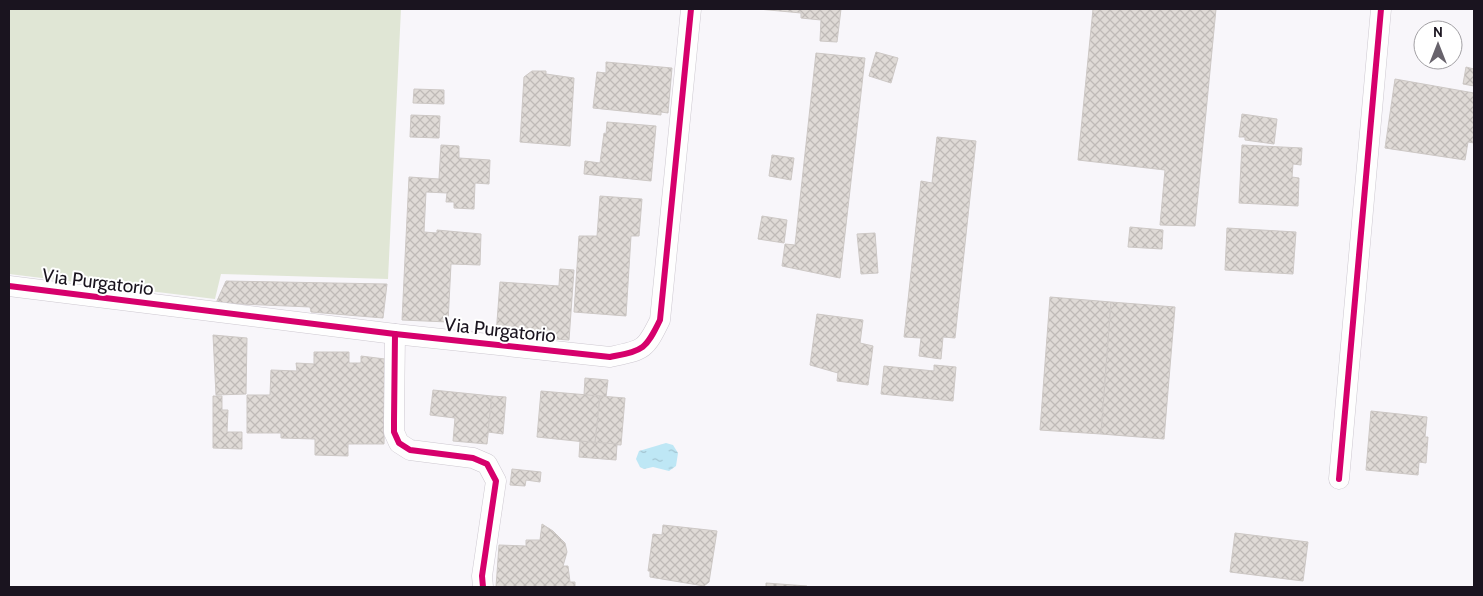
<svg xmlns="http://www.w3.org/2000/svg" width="1483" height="596" font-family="Cabin,sans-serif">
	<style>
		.grass { fill: #e0e6d5 }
		.water { fill: url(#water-ripples) }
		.building { fill: url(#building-cross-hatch); stroke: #cdc8c5 }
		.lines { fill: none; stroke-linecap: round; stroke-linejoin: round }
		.street-casing { stroke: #cdc8d0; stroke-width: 21 }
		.street { stroke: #fefefe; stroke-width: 20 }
		.cycleway-casing { stroke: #fff; stroke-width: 9 }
		.cycleway { stroke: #d6006c; stroke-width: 6 }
		.labels { text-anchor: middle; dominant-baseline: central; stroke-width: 4; stroke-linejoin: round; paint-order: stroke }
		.street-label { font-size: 19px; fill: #1a141f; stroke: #fff }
	</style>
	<defs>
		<pattern id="water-ripples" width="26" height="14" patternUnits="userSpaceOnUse" patternTransform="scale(1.25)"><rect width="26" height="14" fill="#bee7f5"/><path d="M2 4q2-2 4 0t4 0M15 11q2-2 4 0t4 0" fill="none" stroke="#a3c5d2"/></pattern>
		<pattern id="building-cross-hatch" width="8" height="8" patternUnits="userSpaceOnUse" patternTransform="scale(1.25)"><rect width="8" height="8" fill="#dfdad6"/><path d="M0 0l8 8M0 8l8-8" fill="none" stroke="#bfbab7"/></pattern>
	</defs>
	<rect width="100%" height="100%" fill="#f8f6fa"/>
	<path class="grass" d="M9,9H401L388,279L221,274L215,299L9,274Z"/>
	<path class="water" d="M666,443L673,445L678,453L676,466L669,471L653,467L644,469L640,467L636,459L639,451Z"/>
	<g class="building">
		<path d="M758,9H841L837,42L820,41L821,20L801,18V13Z"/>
		<path d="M1093,9H1216L1195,226L1160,225L1165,170L1078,160Z"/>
		<path d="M876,52L898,58L891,83L869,76Z"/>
		<path d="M816,53L865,58L840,278L782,266L785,244L795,245Z"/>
		<path d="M606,62L672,68L668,113L661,112V115L593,108L597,72L606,73Z"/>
		<path d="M1466,67L1474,69V86L1463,84Z"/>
		<path d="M532,71H546V74L574,78L570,146L520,142L524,77Z"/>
		<path d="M1395,79L1474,93V143L1468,142L1465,160L1385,148Z"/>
		<path d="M414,89L444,90V104L413,103Z"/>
		<path d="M1242,114L1277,119L1274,144L1245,140V137H1239Z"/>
		<path d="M411,115L440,116L439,138L410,137Z"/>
		<path d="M607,122L656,126L651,181L584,174L585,161L600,163L604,133L606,134Z"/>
		<path d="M937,137L976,141L955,338L943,337L941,359L919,356L921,338L904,337L921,181L932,183Z"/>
		<path d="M441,145L459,146V158L490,160L489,184L475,183L474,209L454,208V202H446L447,193L426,192L424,232L437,233V230L481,234L480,265L451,264L448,322L402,320L409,177L439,179Z"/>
		<path d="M1242,145L1302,148L1301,165L1293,164L1292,177L1299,178L1298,206L1239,203Z"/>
		<path d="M772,155L794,158L791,180L769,176Z"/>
		<path d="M600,196L642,199L639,236H631L626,316L574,312L579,236H597Z"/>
		<path d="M762,216L787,220L784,243L758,239Z"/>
		<path d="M1130,227L1163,230L1162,249L1128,247Z"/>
		<path d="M1227,228L1296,232L1293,274L1225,270Z"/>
		<path d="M875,233L878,273L861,274L857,234Z"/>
		<path d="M560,269L574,270L569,340L496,335L500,282L559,286Z"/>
		<path d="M226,281L387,284L383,318L311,312L310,307L216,303Z"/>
		<path d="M1050,297L1111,302L1101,434L1040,430Z"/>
		<path d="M1111,302L1175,307L1164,439L1101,434Z"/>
		<path d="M817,314L863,320L860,343L873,346L868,385L837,381L838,373L810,365Z"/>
		<path d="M213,335L247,338L246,394L216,395Z"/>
		<path d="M314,352H349V363H361V356L385,359L384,444H348V456L315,455V439L281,438V433H247V395H270L271,370L297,371L296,363L314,364Z"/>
		<path d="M934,365L956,367L953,401L881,394L884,366L934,371Z"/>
		<path d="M585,378L608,380L606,397L584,395Z"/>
		<path d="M433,390L492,396L487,444L453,441L455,418L430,415Z"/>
		<path d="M541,391L600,396L595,443L537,437Z"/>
		<path d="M213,396H222V410H228L227,432H242V449L213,448Z"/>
		<path d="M492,396L506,397L503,434L488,432Z"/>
		<path d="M600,396L625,398L621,445L595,443Z"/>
		<path d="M1371,411L1427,417L1425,437H1428L1426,463L1419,462L1418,475L1366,470Z"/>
		<path d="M580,441L617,444L616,460L579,457Z"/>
		<path d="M512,469L541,472L540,482L526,480L525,486L510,485Z"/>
		<path d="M542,524L553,531L565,543L567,552L563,566H568L570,582H575V587H496L499,545L526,546V540H540Z"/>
		<path d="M663,525L717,531L709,582L704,586L650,577V571H648L653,534L662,535Z"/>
		<path d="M1235,533L1308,542L1303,581L1230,572Z"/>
		<path d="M766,583L807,586V587H766Z"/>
	</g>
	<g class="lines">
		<defs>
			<g id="street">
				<path d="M9,286L395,334L610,357C643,350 645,351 660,320L691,9"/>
				<path d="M395,334L394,420V432L399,443L410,450L473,458L487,464L496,481L482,576L483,587"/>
				<path d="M1339,479L1381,9"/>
			</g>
		</defs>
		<use href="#street" class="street-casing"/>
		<use href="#street" class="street"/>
		<defs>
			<g id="cycleway">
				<path d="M9,286L395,334L610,357C643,350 645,351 660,320L691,9"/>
				<path d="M395,334L394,420V432L399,443L410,450L473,458L487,464L496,481L482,576L483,587"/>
				<path d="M1339,479L1381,9"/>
			</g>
		</defs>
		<use href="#cycleway" class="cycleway-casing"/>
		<use href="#cycleway" class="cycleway"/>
	</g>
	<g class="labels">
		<g class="street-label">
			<text transform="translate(98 282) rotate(7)">Via Purgatorio</text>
			<text transform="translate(500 330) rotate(6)">Via Purgatorio</text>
		</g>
	</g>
	<rect width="1483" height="596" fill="none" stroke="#1a141f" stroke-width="20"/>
	<g transform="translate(1438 45)"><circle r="24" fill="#ffffff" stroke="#a3a1a5"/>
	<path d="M0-4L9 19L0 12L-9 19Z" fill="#68636c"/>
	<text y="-8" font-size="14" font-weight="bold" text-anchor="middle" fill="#1a141f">N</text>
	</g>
</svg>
